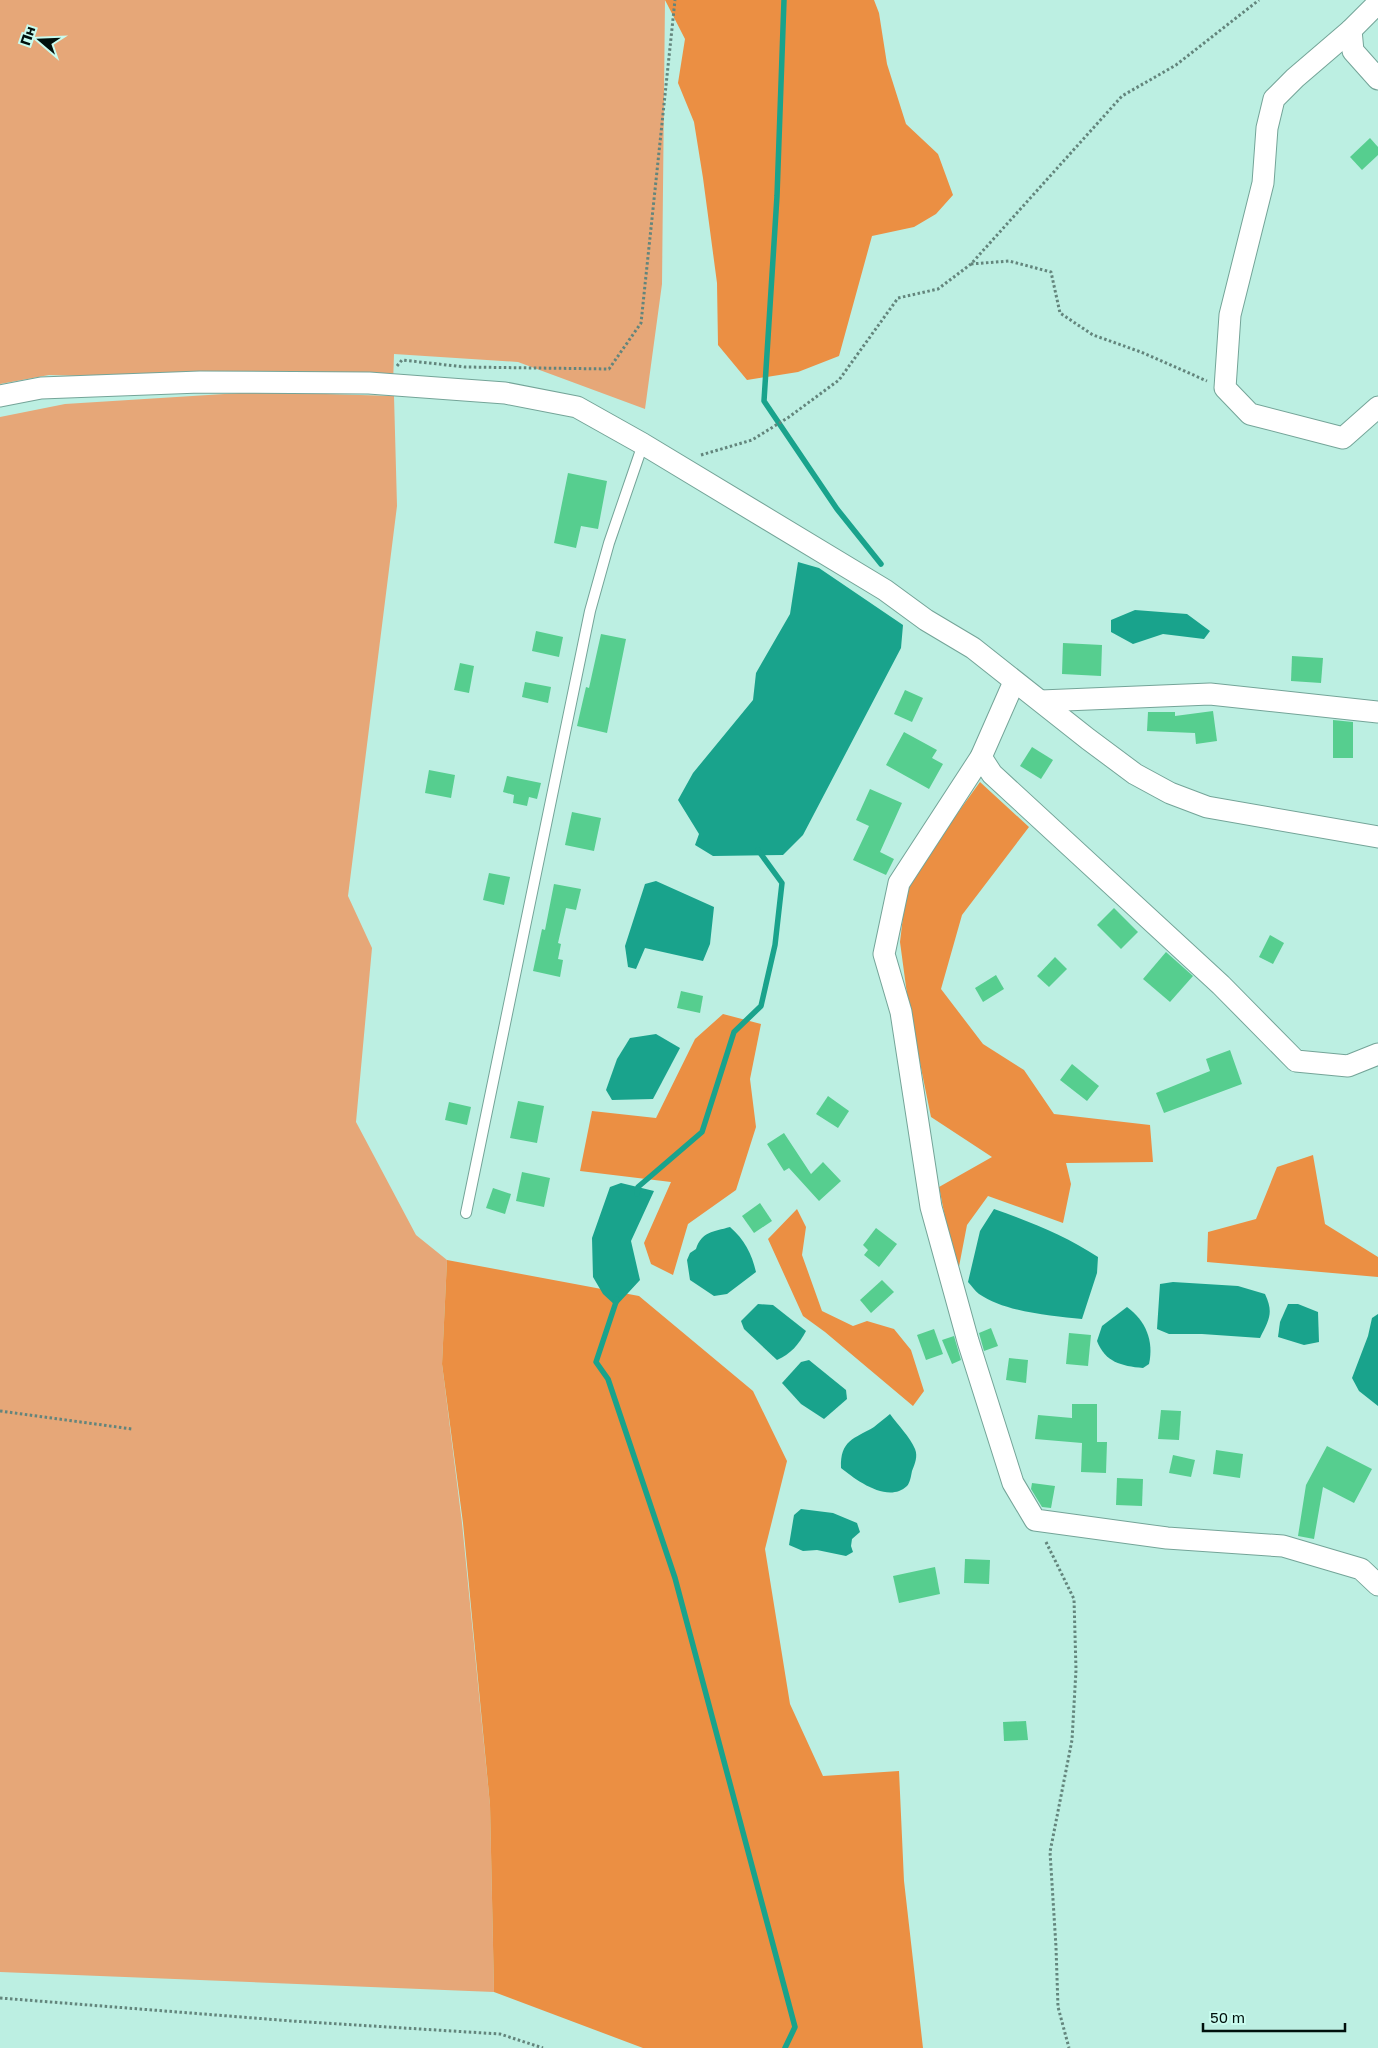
<svg xmlns="http://www.w3.org/2000/svg" width="1378" height="2048" font-family="'Golos Text',sans-serif">
	<style>
		.green { fill: #e6a778 }
		.forest { fill: #eb8f43 }
		.water { fill: #19a38c }
		.lines { fill: none; stroke-linecap: round; stroke-linejoin: round }
		.stream { stroke: #19a38c; stroke-width: 5.5 }
		.building { fill: #56ce8f }
		.lane-casing { stroke: #74a498; stroke-width: 12 }
		.street-casing { stroke: #74a498; stroke-width: 23 }
		.path { stroke: #63857c; stroke-width: 3; stroke-dasharray: 2.5 2.5; stroke-linecap: butt }
		.lane { stroke: #fff; stroke-width: 10 }
		.street { stroke: #fff; stroke-width: 21 }
	</style>
	<rect width="100%" height="100%" fill="#bcefe2"/>
	<g class="green">
		<path d="M0,0H665L662,284L645,409L518,362L394,354L393,385L49,375L0,384Z"/>
		<path d="M258,392L394,396L397,506L348,896L372,948L356,1122L416,1235L447,1260L442,1364L462,1523L490,1805L494,1992L0,1972V417L65,404Z"/>
	</g>
	<g class="forest">
		<path d="M665,0H874L879,13L887,64L906,124L938,154L953,195L936,214L914,227L872,236L839,356L798,372L747,380L718,345L717,283L703,178L694,122L678,83L685,39Z"/>
		<path d="M980,782L1029,827L962,915L941,989L983,1044L1024,1070L1054,1114L1150,1125L1153,1162L1066,1163L1071,1184L1063,1223L988,1196L967,1225L957,1277L939,1187L992,1157L931,1117L909,1009L900,942L907,883Z"/>
		<path d="M723,1014L761,1024L750,1079L756,1127L736,1190L688,1224L673,1275L651,1264L644,1243L671,1182L580,1171L592,1111L656,1118L695,1039Z"/>
		<path d="M1313,1155L1325,1224L1378,1257V1277L1207,1262L1208,1232L1256,1219L1277,1167Z"/>
		<path d="M797,1209L806,1227L802,1255L822,1311L853,1326L867,1321L894,1329L911,1350L924,1391L913,1406L825,1332L803,1316L768,1239Z"/>
		<path d="M447,1260L639,1296L753,1391L787,1461L765,1549L790,1704L823,1776L899,1771L904,1881L923,2048H643L494,1992L490,1805L463,1523L442,1364Z"/>
	</g>
	<g class="water">
		<path d="M798,562L819,568L903,625L901,648L803,835L783,855L713,856L695,845L699,834L678,800L693,773L753,700L756,673L790,614Z"/>
		<path d="M1135,610L1187,614L1210,631L1204,639L1163,634L1133,644L1111,632V620Z"/>
		<path d="M656,881L714,907L710,944L703,961L645,948L636,969L628,967L625,946L645,884Z"/>
		<path d="M656,1034L680,1048L653,1099L612,1100L606,1090L617,1059L630,1038Z"/>
		<path d="M621,1183L654,1191L631,1241L640,1280L616,1306L603,1294L593,1277L592,1238L610,1187Z"/>
		<path d="M994,1209C1031,1222 1066,1236 1098,1257L1097,1273L1082,1319C1051,1316 1005,1312 979,1294C975,1291 972,1286 968,1282L980,1231Z"/>
		<path d="M730,1227C744,1239 752,1254 756,1272L727,1294L714,1296L690,1280L687,1260L690,1253L696,1249C702,1231 713,1232 730,1227Z"/>
		<path d="M1173,1282L1238,1286L1265,1294C1274,1313 1269,1320 1260,1338L1202,1334H1169L1157,1329L1160,1284Z"/>
		<path d="M758,1304L773,1305L806,1331C799,1344 791,1354 777,1360L744,1329L741,1321Z"/>
		<path d="M1288,1304H1298L1318,1312L1319,1342L1304,1345L1278,1337L1280,1322Z"/>
		<path d="M1127,1307C1146,1321 1154,1341 1149,1364L1143,1368C1121,1366 1105,1362 1097,1341L1102,1326Z"/>
		<path d="M1378,1314V1406L1359,1391L1352,1378L1368,1336L1372,1318Z"/>
		<path d="M809,1360L846,1390L847,1399L824,1419L801,1404L782,1383L801,1362Z"/>
		<path d="M890,1414C898,1425 910,1437 915,1449C918,1456 915,1464 912,1471C911,1476 910,1483 907,1486C888,1504 856,1480 841,1468C840,1440 854,1439 874,1427C879,1423 885,1418 890,1414Z"/>
		<path d="M801,1509L833,1513L857,1523L860,1532L852,1539L851,1546L853,1552L846,1556L817,1550L803,1551L789,1545L794,1515Z"/>
	</g>
	<g class="lines">
		<g class="stream">
			<path d="M784,0L777,196L764,401L837,509L881,564"/>
			<path d="M637,1194L638,1187L702,1132L734,1032L761,1006L775,945L782,883L758,850"/>
			<path d="M617,1299L596,1362L608,1379L675,1578L795,2027L785,2048"/>
		</g>
	</g>
	<g class="building">
		<path d="M1370,138L1378,147V155L1362,170L1350,157Z"/>
		<path d="M568,473L607,481L598,529L581,526L576,548L554,543Z"/>
		<path d="M536,631L563,637L559,657L532,651Z"/>
		<path d="M601,634L626,639L607,733L577,726L586,687L589,688Z"/>
		<path d="M1063,643L1102,645L1101,676L1062,674Z"/>
		<path d="M1292,656L1323,658L1321,683L1291,681Z"/>
		<path d="M460,663L474,666L469,693L454,690Z"/>
		<path d="M525,682L551,687L548,703L522,697Z"/>
		<path d="M905,690L923,698L912,722L894,714Z"/>
		<path d="M1213,711L1217,741L1196,744L1195,733L1147,731L1148,712H1175V716Z"/>
		<path d="M1333,720L1353,722V758H1333Z"/>
		<path d="M904,732L937,750L932,758L943,764L929,789L886,765Z"/>
		<path d="M1032,747L1053,760L1041,779L1020,766Z"/>
		<path d="M429,770L455,775L451,798L425,793Z"/>
		<path d="M507,776L541,783L537,799L529,797L527,806L513,803L514,795L503,792Z"/>
		<path d="M870,789L902,803L880,852L894,859L886,875L853,860L869,826L856,820Z"/>
		<path d="M572,812L601,818L594,851L565,845Z"/>
		<path d="M489,873L510,877L504,905L483,900Z"/>
		<path d="M554,884L581,889L576,910L566,908L558,943L561,944L558,959L563,960L560,977L533,971L542,929L545,930Z"/>
		<path d="M1114,908L1138,932L1121,949L1097,925Z"/>
		<path d="M1270,935L1284,943L1273,964L1259,957Z"/>
		<path d="M1166,952L1193,976L1170,1002L1143,979Z"/>
		<path d="M1055,957L1067,969L1049,987L1037,976Z"/>
		<path d="M996,975L1004,989L983,1002L975,988Z"/>
		<path d="M681,991L703,996L700,1013L677,1008Z"/>
		<path d="M1230,1050L1242,1084L1164,1113L1156,1093L1210,1071L1206,1059Z"/>
		<path d="M1072,1064L1099,1086L1087,1101L1060,1080Z"/>
		<path d="M828,1096L849,1111L838,1128L816,1114Z"/>
		<path d="M518,1101L544,1106L537,1143L510,1138Z"/>
		<path d="M449,1102L471,1107L467,1125L445,1120Z"/>
		<path d="M784,1133L811,1174L823,1162L841,1181L819,1201L789,1168L784,1171L767,1144Z"/>
		<path d="M522,1172L550,1178L544,1207L516,1201Z"/>
		<path d="M493,1188L511,1194L505,1214L486,1208Z"/>
		<path d="M760,1203L772,1221L754,1233L742,1216Z"/>
		<path d="M876,1228L897,1244L879,1267L864,1255L868,1250L863,1245Z"/>
		<path d="M882,1280L894,1292L871,1313L860,1300Z"/>
		<path d="M991,1328L998,1346L984,1351L979,1333Z"/>
		<path d="M934,1329L943,1354L926,1360L917,1335Z"/>
		<path d="M1069,1333L1091,1335L1088,1366L1066,1364Z"/>
		<path d="M954,1336L961,1360L952,1364L942,1340Z"/>
		<path d="M1009,1358L1028,1360L1026,1383L1006,1380Z"/>
		<path d="M1072,1404H1097V1442H1107L1106,1473L1081,1472L1082,1443L1035,1439L1038,1415L1072,1418Z"/>
		<path d="M1161,1410L1181,1411L1179,1440L1158,1439Z"/>
		<path d="M1327,1446L1372,1469L1354,1503L1323,1487L1314,1539L1298,1536L1306,1485Z"/>
		<path d="M1216,1450L1243,1454L1240,1478L1213,1474Z"/>
		<path d="M1173,1455L1195,1460L1191,1477L1169,1473Z"/>
		<path d="M1117,1478L1143,1479L1142,1506L1116,1505Z"/>
		<path d="M1032,1483L1055,1486L1051,1508L1042,1507L1031,1489Z"/>
		<path d="M965,1559L990,1560L989,1584L964,1583Z"/>
		<path d="M935,1567L940,1594L899,1603L893,1576Z"/>
		<path d="M1026,1721L1028,1740L1004,1741L1003,1722Z"/>
	</g>
	<g class="lines">
		<defs>
			<path id="lane" d="M466,1213L590,611L609,543L643,444"/>
			<g id="street">
				<path d="M1378,3L1351,30L1353,51L1378,79"/>
				<path d="M1351,30L1295,78L1274,99L1267,128L1263,183L1230,315L1225,388L1250,414L1343,438L1378,407"/>
				<path d="M0,396L41,388L200,382L369,383L505,393L577,407L643,444L885,590L926,620L973,648L1088,739L1135,774L1170,793L1207,807L1378,837"/>
				<path d="M1014,682L981,757L899,883L884,954L901,1012L931,1207L968,1341L1013,1483L1035,1520L1167,1538L1283,1546L1361,1569L1378,1585"/>
				<path d="M1041,701L1210,694L1378,712"/>
				<path d="M981,757L992,774L1221,985L1296,1061L1348,1066L1378,1054"/>
			</g>
		</defs>
		<use href="#lane" class="lane-casing"/>
		<use href="#street" class="street-casing"/>
		<g class="path">
			<path d="M971,264L1009,261L1051,272L1060,313L1093,335L1141,352L1207,381"/>
			<path d="M397,366L402,360L465,367L609,369L641,323L675,0"/>
			<path d="M701,455L752,440L789,417L839,380L898,298L938,289L971,264L1122,96L1176,65L1259,0"/>
			<path d="M0,1411L132,1429"/>
			<path d="M1046,1542L1074,1599L1076,1670L1072,1740L1050,1852L1056,1947L1058,2007L1069,2048"/>
			<path d="M0,1998L292,2021L500,2034L543,2048"/>
		</g>
		<use href="#lane" class="lane"/>
		<use href="#street" class="street"/>
	</g>
	<g transform="translate(40 40) rotate(289)" stroke="#c9fcef" stroke-width="4" paint-order="stroke">
	<path d="M0-4L9 19L0 12L-9 19Z" fill="#00100c"/>
	<text y="-8" font-size="14" font-weight="bold" text-anchor="middle" fill="#00100c">Пн</text>
	</g>
	<path d="M1203 2023v8h142v-8" fill="none" stroke="#00100c" stroke-width="2.5"/>
	<text x="1210" y="2023" font-size="15" fill="#00100c" stroke="#c9fcef" stroke-width="4" paint-order="stroke">50 m</text>
</svg>
